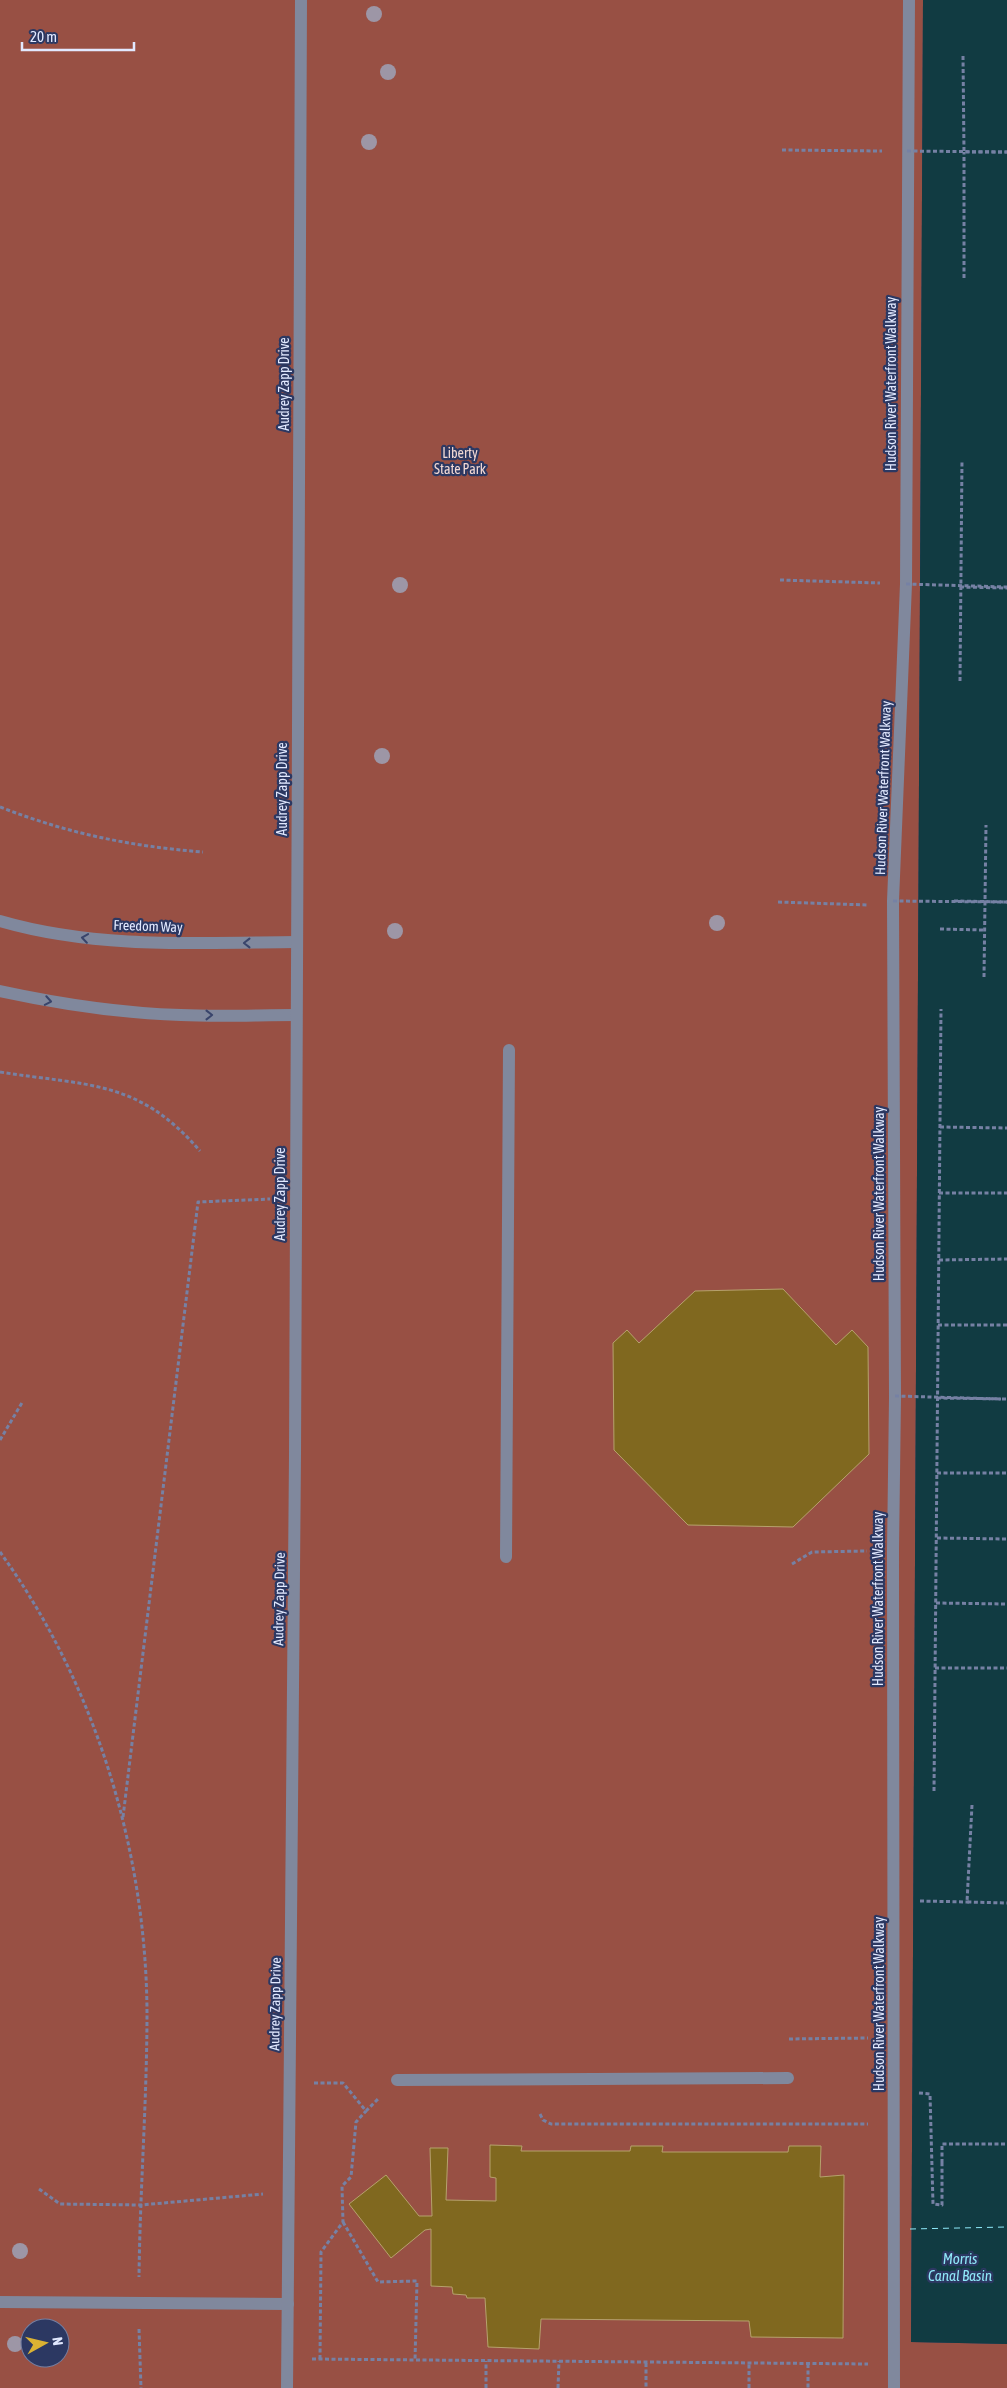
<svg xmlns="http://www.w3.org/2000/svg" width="1007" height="2388" font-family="'Asap Condensed',sans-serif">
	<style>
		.green { fill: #985044; fill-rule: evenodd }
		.water { fill: #113b42 }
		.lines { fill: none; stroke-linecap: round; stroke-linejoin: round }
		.ferry { stroke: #8fe9f9; stroke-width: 1; stroke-dasharray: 6 5; stroke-linecap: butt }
		.building { fill: #80681f; stroke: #b6a26d }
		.path { stroke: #7681a4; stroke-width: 3; stroke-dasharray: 4 2.5; stroke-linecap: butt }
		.minor { stroke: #80889d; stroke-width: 12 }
		.path-bridge { stroke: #7681a4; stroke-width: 3; stroke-dasharray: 4 2.5; stroke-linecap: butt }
		.tree { fill: #9d96a6 }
		.oneway { stroke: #39446b }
		.labels { text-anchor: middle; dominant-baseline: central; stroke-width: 4.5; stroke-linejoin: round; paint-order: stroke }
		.street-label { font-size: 14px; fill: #e2e9ff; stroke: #2c3862 }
		.park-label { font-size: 14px; fill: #f2d9d4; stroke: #2c3862 }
		.water-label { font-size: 15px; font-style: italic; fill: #8fe9f9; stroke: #2c3862 }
	</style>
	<rect width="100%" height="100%" fill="#36436e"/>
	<path class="green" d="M0,0H923L911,2342L1007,2344V2388H0ZM30,2328H60V2358H30Z"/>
	<path class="water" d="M923,0H1007V2344L911,2342Z"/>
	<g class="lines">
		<path class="ferry" d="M910,2229L1007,2227"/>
	</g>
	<g class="building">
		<path d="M783,1289L836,1345L852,1330L868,1347L869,1454L793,1527L688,1525L614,1450L613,1343L627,1330L639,1343L695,1291Z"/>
		<path d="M490,2145L522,2146L521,2151H630L631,2146H663L662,2152H788L789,2146H821L820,2177L844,2175L843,2338L751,2337L749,2321L541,2319L539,2349L488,2347L485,2298H467L466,2295L453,2294L452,2287L431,2286V2229L425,2230L391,2258L349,2204L386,2175L419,2216H432L430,2148H448L446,2200L496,2201V2178L490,2177Z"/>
	</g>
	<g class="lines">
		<g class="path">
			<path d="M963,56L964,152H1007"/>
			<path d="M782,150L882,151"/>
			<path d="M964,278V152"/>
			<path d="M780,580L880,583"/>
			<path d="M960,587L1007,588"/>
			<path d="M960,681L962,460"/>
			<path d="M0,807C70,834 129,846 203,852"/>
			<path d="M954,901L1007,902"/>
			<path d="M778,902L868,905"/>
			<path d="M940,929L984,930"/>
			<path d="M984,977L986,825"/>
			<path d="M0,1072C87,1086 138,1079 200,1151"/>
			<path d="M940,1127L1007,1128"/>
			<path d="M939,1193H1007"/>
			<path d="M939,1260L1007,1259"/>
			<path d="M938,1325H1007"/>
			<path d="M937,1398L1007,1399"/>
			<path d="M0,1440L23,1401"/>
			<path d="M937,1473H1007"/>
			<path d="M937,1538L1007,1539"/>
			<path d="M0,1552C95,1683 146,1850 147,2012C147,2100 140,2189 139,2277"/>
			<path d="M792,1564L812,1552L867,1551"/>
			<path d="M936,1603L1007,1604"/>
			<path d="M935,1668H1007"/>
			<path d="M934,1791L941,1009"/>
			<path d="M972,1805L967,1902L1007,1903"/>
			<path d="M123,1817L198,1202L270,1199"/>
			<path d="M920,1901L969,1902"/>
			<path d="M789,2039L868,2038"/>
			<path d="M314,2083H343L366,2111L379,2098"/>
			<path d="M919,2093L930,2094L933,2204L942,2205V2163"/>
			<path d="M540,2114L543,2120L551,2124H868"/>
			<path d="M942,2163V2144H1007"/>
			<path d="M39,2189L60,2204L141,2205L263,2194"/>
			<path d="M343,2222L378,2282L417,2281L415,2361"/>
			<path d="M139,2329L141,2388"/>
			<path d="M312,2359L868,2364"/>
			<path d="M320,2359L321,2252L343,2222L342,2186L351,2177L356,2122L366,2111"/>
			<path d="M646,2363V2388"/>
			<path d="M808,2364V2388"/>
			<path d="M486,2388V2361"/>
			<path d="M558,2388L559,2361"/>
			<path d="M749,2388V2364"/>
		</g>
		<g class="minor">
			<path d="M0,921C96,949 198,943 296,942"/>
			<path d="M0,991C60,1004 120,1013 181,1015C219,1017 258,1015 296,1015"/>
			<path d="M506,1557L509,1050"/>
			<path d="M397,2080L788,2078"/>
			<path d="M0,2302L288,2304"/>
			<path d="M287,2388L295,1455L301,0"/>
			<path d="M894,2388L893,1551L895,1398L893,901L906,584L909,0"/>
		</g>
		<g class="path-bridge">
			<path d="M907,151L1007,152"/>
			<path d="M906,584L1007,587"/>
			<path d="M893,901L1007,902"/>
			<path d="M895,1396L1001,1399"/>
		</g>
	</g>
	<g class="tree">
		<circle cx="374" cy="14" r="8"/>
		<circle cx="388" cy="72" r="8"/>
		<circle cx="369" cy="142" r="8"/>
		<circle cx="400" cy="585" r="8"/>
		<circle cx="382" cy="756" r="8"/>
		<circle cx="717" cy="923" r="8"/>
		<circle cx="395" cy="931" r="8"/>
		<circle cx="20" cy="2251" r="8"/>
		<circle cx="15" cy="2344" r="8"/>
	</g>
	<defs><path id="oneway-chevron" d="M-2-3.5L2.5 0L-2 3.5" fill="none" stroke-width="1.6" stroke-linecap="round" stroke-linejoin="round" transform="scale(1.25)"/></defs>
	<g class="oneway">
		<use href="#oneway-chevron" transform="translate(85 938) rotate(-172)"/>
		<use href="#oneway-chevron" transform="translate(247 943) rotate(180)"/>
		<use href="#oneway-chevron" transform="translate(48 1001) rotate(10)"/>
		<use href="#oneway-chevron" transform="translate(209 1015)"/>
	</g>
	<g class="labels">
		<g class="street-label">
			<text transform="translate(284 384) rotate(-90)">Audrey Zapp Drive</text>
			<text transform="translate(891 384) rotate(-90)">Hudson River Waterfront Walkway</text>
			<text transform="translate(883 788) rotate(-88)">Hudson River Waterfront Walkway</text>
			<text transform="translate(282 789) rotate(-90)">Audrey Zapp Drive</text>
			<text transform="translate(148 926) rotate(2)">Freedom Way</text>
			<text transform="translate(280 1194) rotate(-90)">Audrey Zapp Drive</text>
			<text transform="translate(879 1194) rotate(-90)">Hudson River Waterfront Walkway</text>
			<text transform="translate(279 1599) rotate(-89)">Audrey Zapp Drive</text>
			<text transform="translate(878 1599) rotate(-90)">Hudson River Waterfront Walkway</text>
			<text transform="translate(275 2004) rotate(-89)">Audrey Zapp Drive</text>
			<text transform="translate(879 2004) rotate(-90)">Hudson River Waterfront Walkway</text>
		</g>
		<g class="park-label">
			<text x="460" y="453">Liberty<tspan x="460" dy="16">State Park</tspan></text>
		</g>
		<g class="water-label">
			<text x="960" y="2258">Morris<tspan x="960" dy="17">Canal Basin</tspan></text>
		</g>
	</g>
	<g transform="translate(45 2343) rotate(82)"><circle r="24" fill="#2c3862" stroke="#757fa1"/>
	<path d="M0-4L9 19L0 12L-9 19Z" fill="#dbb233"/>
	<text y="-8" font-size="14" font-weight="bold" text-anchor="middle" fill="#e2e9ff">N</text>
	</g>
	<path d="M22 42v8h112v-8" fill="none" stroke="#e2e9ff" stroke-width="2.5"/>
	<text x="30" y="42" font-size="15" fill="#e2e9ff" stroke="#2c3862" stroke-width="4" paint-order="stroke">20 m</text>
</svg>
